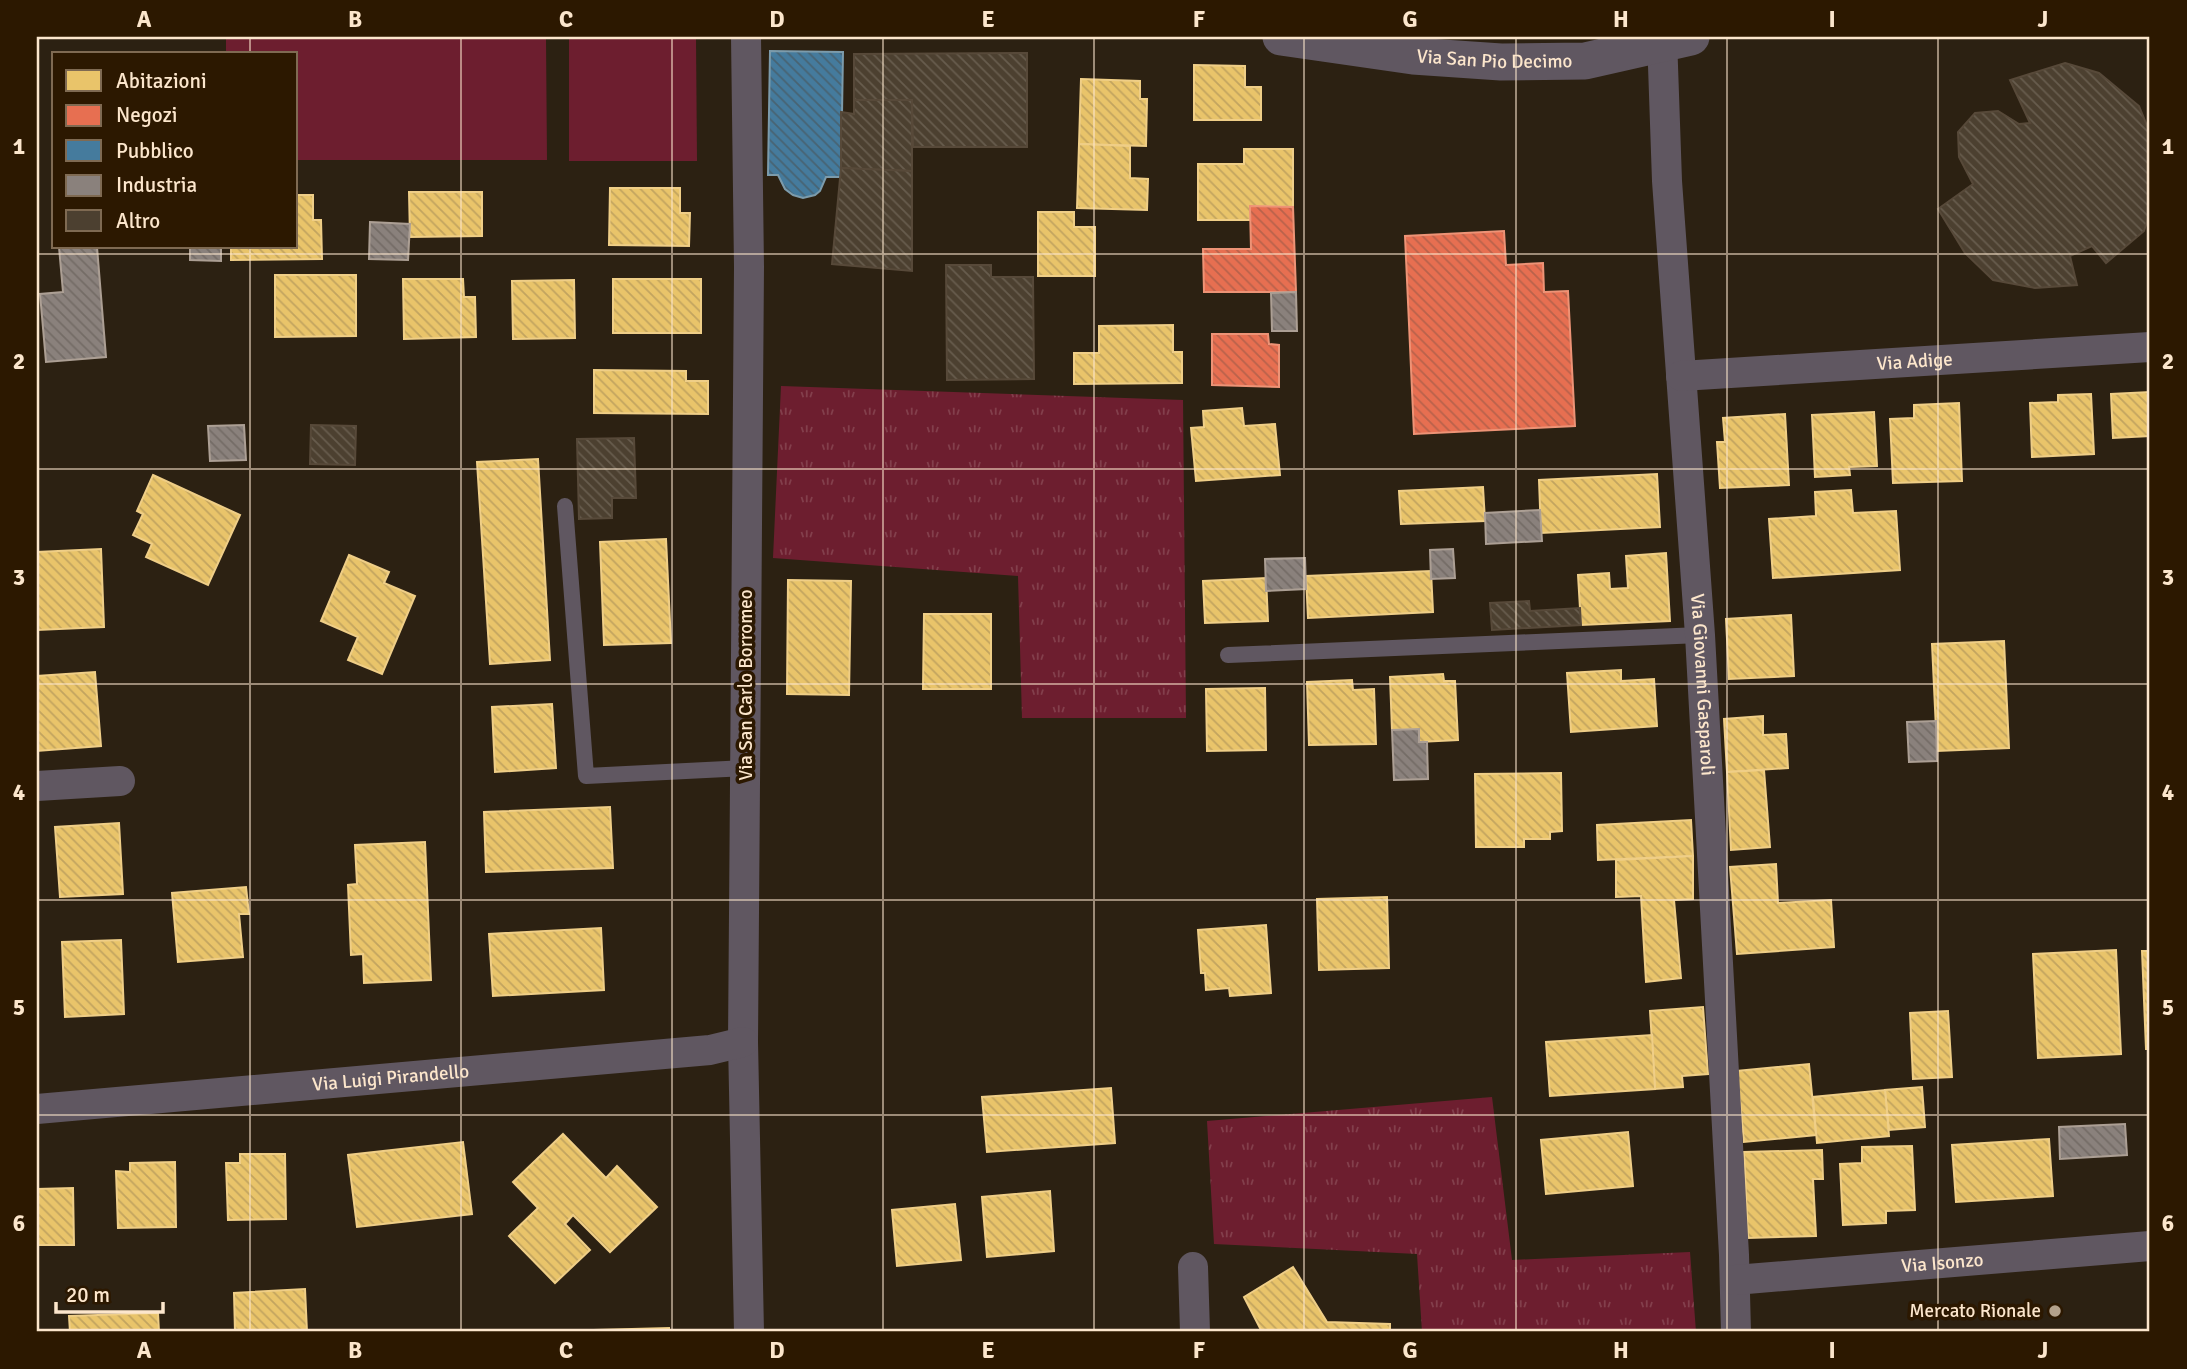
<svg xmlns="http://www.w3.org/2000/svg" width="2187" height="1369" font-family="Signika,sans-serif">
	<style>
		.grass { fill: url(#grass-tufts) }
		.pitch { fill: #6d1e2f }
		.homes { fill: url(#homes-back-hatch); stroke: #efce87; stroke-width: 2 }
		.shops { fill: url(#shops-back-hatch); stroke: #ed9376; stroke-width: 2 }
		.public { fill: url(#public-back-hatch); stroke: #7c9bab; stroke-width: 2 }
		.industry { fill: url(#industry-back-hatch); stroke: #ac9f94; stroke-width: 2 }
		.building { fill: url(#building-back-hatch); stroke: #574939; stroke-width: 2 }
		.lines { fill: none; stroke-linecap: round; stroke-linejoin: round }
		.service { stroke: #605761; stroke-width: 16 }
		.minor { stroke: #605761; stroke-width: 30 }
		.tertiary { stroke: #605761; stroke-width: 37 }
		.grid { fill: none; stroke: #fce6cc; stroke-width: 2; stroke-opacity: 0.55 }
		.poi-dot { fill: #b3a18b; stroke: #2c1800; stroke-width: 2.5 }
		.labels { text-anchor: middle; dominant-baseline: central; stroke-width: 7; stroke-linejoin: round; paint-order: stroke }
		.street-label { font-size: 19px; fill: #fce6cc; stroke: #2c1800 }
		.poi-label { font-size: 19px; fill: #fce6cc; stroke: #2c1800; text-anchor: end }
		.neatline { fill: none; stroke: #fce6cc; stroke-width: 2.5 }
		.grid-label { font-size: 23px; text-anchor: middle; font-weight: bold; fill: #fce6cc }
	</style>
	<defs>
		<pattern id="grass-tufts" width="24" height="20" patternUnits="userSpaceOnUse" patternTransform="scale(1.75)"><rect width="24" height="20" fill="#6d1e2f"/><path d="M3 7l-1-3M5 7V3M7 7l1-3M15 17l-1-3M17 17v-4M19 17l1-3" fill="none" stroke="#833f4c"/></pattern>
		<pattern id="homes-back-hatch" width="6" height="6" patternUnits="userSpaceOnUse" patternTransform="scale(1.75)"><rect width="6" height="6" fill="#e9c46a"/><path d="M-1 5l2 2M0 0l6 6M5-1l2 2" fill="none" stroke="#c2a45f"/></pattern>
		<pattern id="shops-back-hatch" width="6" height="6" patternUnits="userSpaceOnUse" patternTransform="scale(1.75)"><rect width="6" height="6" fill="#e76f51"/><path d="M-1 5l2 2M0 0l6 6M5-1l2 2" fill="none" stroke="#b8624b"/></pattern>
		<pattern id="public-back-hatch" width="6" height="6" patternUnits="userSpaceOnUse" patternTransform="scale(1.75)"><rect width="6" height="6" fill="#457b9d"/><path d="M-1 5l2 2M0 0l6 6M5-1l2 2" fill="none" stroke="#486372"/></pattern>
		<pattern id="industry-back-hatch" width="6" height="6" patternUnits="userSpaceOnUse" patternTransform="scale(1.75)"><rect width="6" height="6" fill="#8a817c"/><path d="M-1 5l2 2M0 0l6 6M5-1l2 2" fill="none" stroke="#746c66"/></pattern>
		<pattern id="building-back-hatch" width="6" height="6" patternUnits="userSpaceOnUse" patternTransform="scale(1.75)"><rect width="6" height="6" fill="#4c4030"/><path d="M-1 5l2 2M0 0l6 6M5-1l2 2" fill="none" stroke="#675c4d"/></pattern>
	</defs>
	<rect width="100%" height="100%" fill="#2c2112"/>
	<g class="grass">
		<path d="M781,386L1183,400L1186,718H1022L1018,576L773,558Z"/>
		<path d="M1492,1097L1512,1260L1690,1252L1696,1332H1422L1417,1254L1214,1244L1207,1121Z"/>
	</g>
	<g class="pitch">
		<path d="M226,37H546L547,160H296V54H226Z"/>
		<path d="M569,37H696L697,161H569Z"/>
	</g>
	<g class="homes">
		<path d="M1194,65L1245,66V87H1261V120H1194Z"/>
		<path d="M1081,79L1140,81V99H1147L1146,146L1079,144Z"/>
		<path d="M1079,144L1130,146V178L1148,179L1147,210L1077,208Z"/>
		<path d="M1244,149H1293V207L1250,206V220H1198V164H1244Z"/>
		<path d="M610,188H680V213H690L689,246L609,245Z"/>
		<path d="M409,192H482V236L410,237Z"/>
		<path d="M296,195H313V220H321L322,259L231,260V247H296Z"/>
		<path d="M1038,212H1074V227H1095V276H1038Z"/>
		<path d="M275,275H356V336L275,337Z"/>
		<path d="M403,279H463L464,297H475L476,337L404,339Z"/>
		<rect x="613" y="279" width="88" height="54"/>
		<path d="M574,280L575,338L513,339L512,281Z"/>
		<path d="M1173,325V352H1182V383L1074,384V353H1099V326Z"/>
		<path d="M594,370L686,371V381H708V414L594,413Z"/>
		<path d="M2150,392V436L2113,438L2111,394Z"/>
		<path d="M2091,394L2094,454L2032,457L2030,403L2058,402V395Z"/>
		<path d="M1959,403L1962,481L1893,483L1890,419L1914,418V405Z"/>
		<path d="M1242,408L1244,426L1275,424L1280,475L1196,481L1191,428L1204,427L1203,411Z"/>
		<path d="M1874,412L1877,466L1849,467L1850,475L1815,477L1812,415Z"/>
		<path d="M1785,414L1789,485L1720,488L1717,442H1725L1723,418Z"/>
		<path d="M538,459L550,660L490,664L477,462Z"/>
		<path d="M1657,474L1660,527L1541,533L1539,480Z"/>
		<path d="M153,475L240,515L208,585L146,557L152,544L133,535L143,514L137,511Z"/>
		<path d="M1483,487L1485,521L1401,524L1399,491Z"/>
		<path d="M1851,490L1853,513L1896,511L1900,570L1773,578L1769,519L1816,516L1815,492Z"/>
		<path d="M666,539L671,643L604,645L600,542Z"/>
		<path d="M101,549L104,627L37,630V552Z"/>
		<path d="M1666,553L1670,621L1581,625L1578,575L1609,573L1610,589L1628,588L1626,556Z"/>
		<path d="M349,555L389,572L384,583L415,596L382,674L348,660L358,637L321,621Z"/>
		<path d="M1431,571L1433,612L1308,618L1306,576Z"/>
		<path d="M1266,578L1268,621L1205,623L1203,581Z"/>
		<path d="M788,580L851,581L849,695L787,694Z"/>
		<path d="M924,614H991V689H923Z"/>
		<path d="M1791,615L1794,676L1729,679L1726,619Z"/>
		<path d="M2004,641L2009,748L1937,751L1932,644Z"/>
		<path d="M1621,670V681L1654,679L1657,726L1571,732L1567,673Z"/>
		<path d="M95,672L101,746L37,751V676Z"/>
		<path d="M1443,674L1444,681H1455L1458,740L1419,742V729L1392,730L1390,677Z"/>
		<path d="M1352,680L1353,690L1374,689L1376,744L1309,745L1307,682Z"/>
		<path d="M1265,688L1266,750L1207,751L1206,689Z"/>
		<path d="M552,704L556,768L495,772L492,707Z"/>
		<path d="M1763,716V735L1786,734L1788,768L1727,772L1724,719Z"/>
		<path d="M1764,770L1770,847L1731,850L1727,772Z"/>
		<path d="M1561,773L1562,831L1550,832V839H1524V847H1476L1475,774Z"/>
		<path d="M610,807L613,868L486,872L484,812Z"/>
		<path d="M1691,820L1693,856L1598,860L1597,825Z"/>
		<path d="M119,823L123,894L60,897L55,827Z"/>
		<path d="M425,842L431,980L364,983L363,954L351,955L348,885L357,884L355,845Z"/>
		<path d="M1693,856V899L1674,900L1681,978L1646,982L1641,896L1616,897V860Z"/>
		<path d="M1776,864L1778,903L1831,900L1834,947L1737,954L1730,867Z"/>
		<path d="M246,887L249,914H239L243,957L178,962L172,893Z"/>
		<path d="M1387,897L1389,968L1319,970L1317,899Z"/>
		<path d="M1266,925L1271,993L1230,996L1229,988L1206,990L1205,973H1201L1198,930Z"/>
		<path d="M601,928L604,990L493,996L489,934Z"/>
		<path d="M121,940L124,1014L65,1017L62,942Z"/>
		<path d="M2116,950L2121,1054L2038,1058L2033,954Z"/>
		<path d="M2142,951H2150V1049H2146Z"/>
		<path d="M1703,1007L1708,1074L1682,1076L1683,1087L1655,1089L1650,1011Z"/>
		<path d="M1948,1011L1952,1077L1913,1079L1910,1013Z"/>
		<path d="M1652,1035L1655,1089L1550,1096L1546,1042Z"/>
		<path d="M1809,1064L1816,1135L1744,1142L1737,1071Z"/>
		<path d="M1922,1087L1925,1127L1889,1130L1885,1090Z"/>
		<path d="M1111,1088L1115,1143L987,1152L982,1097Z"/>
		<path d="M1885,1090L1889,1136L1817,1143L1813,1097Z"/>
		<path d="M1628,1132L1633,1186L1546,1194L1541,1140Z"/>
		<path d="M563,1134L606,1178L617,1166L657,1207L610,1252L573,1215L565,1224L590,1250L555,1283L509,1236L538,1208L513,1182Z"/>
		<path d="M2049,1139L2053,1196L1956,1202L1952,1145Z"/>
		<path d="M463,1142L472,1214L357,1227L348,1155Z"/>
		<path d="M1912,1146L1915,1210L1886,1211V1223L1843,1225L1840,1164L1862,1163V1147Z"/>
		<path d="M1822,1150L1823,1179H1813L1816,1236L1748,1238L1744,1152Z"/>
		<path d="M240,1154H285L286,1219L228,1220L226,1163H240Z"/>
		<path d="M175,1162L176,1227L118,1228L116,1171L130,1172V1163Z"/>
		<path d="M73,1188L74,1245H37V1189Z"/>
		<path d="M1050,1191L1054,1251L987,1257L982,1197Z"/>
		<path d="M955,1204L961,1260L897,1266L892,1210Z"/>
		<path d="M1293,1267L1327,1322L1390,1324V1332H1262L1244,1297Z"/>
		<path d="M305,1289L307,1332H235L234,1293Z"/>
		<path d="M158,1313L159,1332H70L69,1316Z"/>
		<path d="M669,1328V1332H556V1331Z"/>
		<path d="M1927,1330V1332L1805,1331Z"/>
	</g>
	<g class="shops">
		<path d="M1250,206L1293,207L1296,292H1204L1203,249H1251Z"/>
		<path d="M1504,231L1506,265L1543,263L1544,292L1568,291L1575,426L1414,434L1405,236Z"/>
		<path d="M1212,334H1268L1269,344L1279,345V387L1212,385Z"/>
	</g>
	<path class="public" d="M770,51L843,52L841,177H826L820,191L815,195L803,198L793,195L785,189L778,175H768Z"/>
	<g class="industry">
		<path d="M370,222L410,224L408,260L369,259Z"/>
		<path d="M59,247H97L106,357L46,362L40,294L63,292Z"/>
		<path d="M190,247H221V261L190,260Z"/>
		<path d="M1296,292L1297,331H1272L1271,293Z"/>
		<path d="M244,425L246,460L210,461L208,426Z"/>
		<path d="M1540,510L1542,541L1486,544L1485,513Z"/>
		<path d="M1453,549L1455,578L1431,579L1430,550Z"/>
		<path d="M1305,558L1306,589L1266,591L1265,559Z"/>
		<path d="M1936,721L1937,761L1909,762L1907,722Z"/>
		<path d="M1419,729V742H1427L1428,779L1394,780L1392,730Z"/>
		<path d="M2125,1124L2127,1155L2060,1159L2059,1127Z"/>
	</g>
	<g class="building">
		<path d="M1027,53V147H913L912,100H854V54Z"/>
		<path d="M2065,63L2099,73L2139,106L2150,133V212L2144,231L2106,263L2092,246L2070,256L2077,285L2035,288L1993,280L1965,253L1938,209L1973,184L1959,157L1958,132L1975,113L1998,111L2019,124L2030,123L2010,80Z"/>
		<path d="M854,100H912V171L841,168V112L854,114Z"/>
		<path d="M841,168L912,171V271L832,264Z"/>
		<path d="M946,265H991V277H1033L1034,379L947,380Z"/>
		<path d="M311,425L356,426L355,465L310,464Z"/>
		<path d="M634,438L636,498H612V518L579,519L577,439Z"/>
		<path d="M1529,601L1530,611L1580,608L1581,625L1492,630L1490,603Z"/>
	</g>
	<g class="lines">
		<g class="service">
			<path d="M565,506L586,776L746,768"/>
			<path d="M1228,655L1700,635"/>
		</g>
		<g class="minor">
			<path d="M746,37L749,267L743,1042L749,1332"/>
			<path id="s1" d="M1662,37L1667,181L1700,635L1734,1255L1736,1332"/>
			<path id="s2" d="M1681,376L2150,347"/>
			<path d="M37,786L120,781"/>
			<path id="s3" d="M37,1109L710,1050L743,1042"/>
			<path d="M1193,1267L1195,1332"/>
			<path id="s4" d="M1735,1280L2150,1246"/>
		</g>
		<path class="tertiary" id="s5" d="M1281,37L1413,56L1501,62L1585,61L1691,37"/>
	</g>
	<path class="grid" d="M250,37V54M461,37V1332M672,37V1332M883,37V1332M1094,37V1332M1304,37V1332M1516,37V1332M1727,37V1332M1938,37V1332M250,247V1332M37,254H2150M37,469H2150M37,684H2150M37,900H2150M37,1115H2150"/>
	<circle class="poi-dot" cx="2055" cy="1311" r="7"/>
	<g class="labels">
		<g class="street-label">
			<text stroke="none"><textPath href="#s5" startOffset="215">Via San Pio Decimo</textPath></text>
			<text stroke="none"><textPath href="#s2" startOffset="234">Via Adige</textPath></text>
			<text stroke="none"><textPath href="#s1" startOffset="649">Via Giovanni Gasparoli</textPath></text>
			<text transform="translate(746 685) rotate(-90)">Via San Carlo Borromeo</text>
			<text stroke="none"><textPath href="#s3" startOffset="355">Via Luigi Pirandello</textPath></text>
			<text stroke="none"><textPath href="#s4" startOffset="208">Via Isonzo</textPath></text>
		</g>
		<g class="poi-label">
			<text x="2041" y="1311">Mercato Rionale</text>
		</g>
	</g>
	<rect width="2187" height="1369" fill="none" stroke="#2c1800" stroke-width="77"/>
	<rect x="52" y="52" width="245" height="196" fill="#2c1800" stroke="#7f6a52" stroke-width="2"/>
	<rect x="66" y="70" width="35" height="21" fill="#e9c46a" stroke="#7f6a52" stroke-width="2"/>
	<text x="116" y="88" font-size="21" fill="#fce6cc">Abitazioni</text>
	<rect x="66" y="105" width="35" height="21" fill="#e76f51" stroke="#7f6a52" stroke-width="2"/>
	<text x="116" y="122" font-size="21" fill="#fce6cc">Negozi</text>
	<rect x="66" y="140" width="35" height="21" fill="#457b9d" stroke="#7f6a52" stroke-width="2"/>
	<text x="116" y="158" font-size="21" fill="#fce6cc">Pubblico</text>
	<rect x="66" y="175" width="35" height="21" fill="#8a817c" stroke="#7f6a52" stroke-width="2"/>
	<text x="116" y="192" font-size="21" fill="#fce6cc">Industria</text>
	<rect x="66" y="210" width="35" height="21" fill="#4c4030" stroke="#7f6a52" stroke-width="2"/>
	<text x="116" y="228" font-size="21" fill="#fce6cc">Altro</text>
	<path d="M56 1302v10h107v-10" fill="none" stroke="#fce6cc" stroke-width="3.5"/>
	<text x="66" y="1302" font-size="21" fill="#fce6cc" stroke="#2c1800" stroke-width="5" paint-order="stroke">20 m</text>
	<rect x="38" y="38" width="2110" height="1292" class="neatline"/>
	<g class="grid-label">
		<text x="144" y="27">A</text>
		<text x="355" y="27">B</text>
		<text x="566" y="27">C</text>
		<text x="777" y="27">D</text>
		<text x="988" y="27">E</text>
		<text x="1199" y="27">F</text>
		<text x="1410" y="27">G</text>
		<text x="1621" y="27">H</text>
		<text x="1832" y="27">I</text>
		<text x="2043" y="27">J</text>
		<text x="19" y="154">1</text>
		<text x="2168" y="154">1</text>
		<text x="19" y="369">2</text>
		<text x="2168" y="369">2</text>
		<text x="19" y="585">3</text>
		<text x="2168" y="585">3</text>
		<text x="19" y="800">4</text>
		<text x="2168" y="800">4</text>
		<text x="19" y="1015">5</text>
		<text x="2168" y="1015">5</text>
		<text x="19" y="1231">6</text>
		<text x="2168" y="1231">6</text>
		<text x="144" y="1358">A</text>
		<text x="355" y="1358">B</text>
		<text x="566" y="1358">C</text>
		<text x="777" y="1358">D</text>
		<text x="988" y="1358">E</text>
		<text x="1199" y="1358">F</text>
		<text x="1410" y="1358">G</text>
		<text x="1621" y="1358">H</text>
		<text x="1832" y="1358">I</text>
		<text x="2043" y="1358">J</text>
	</g>
</svg>
